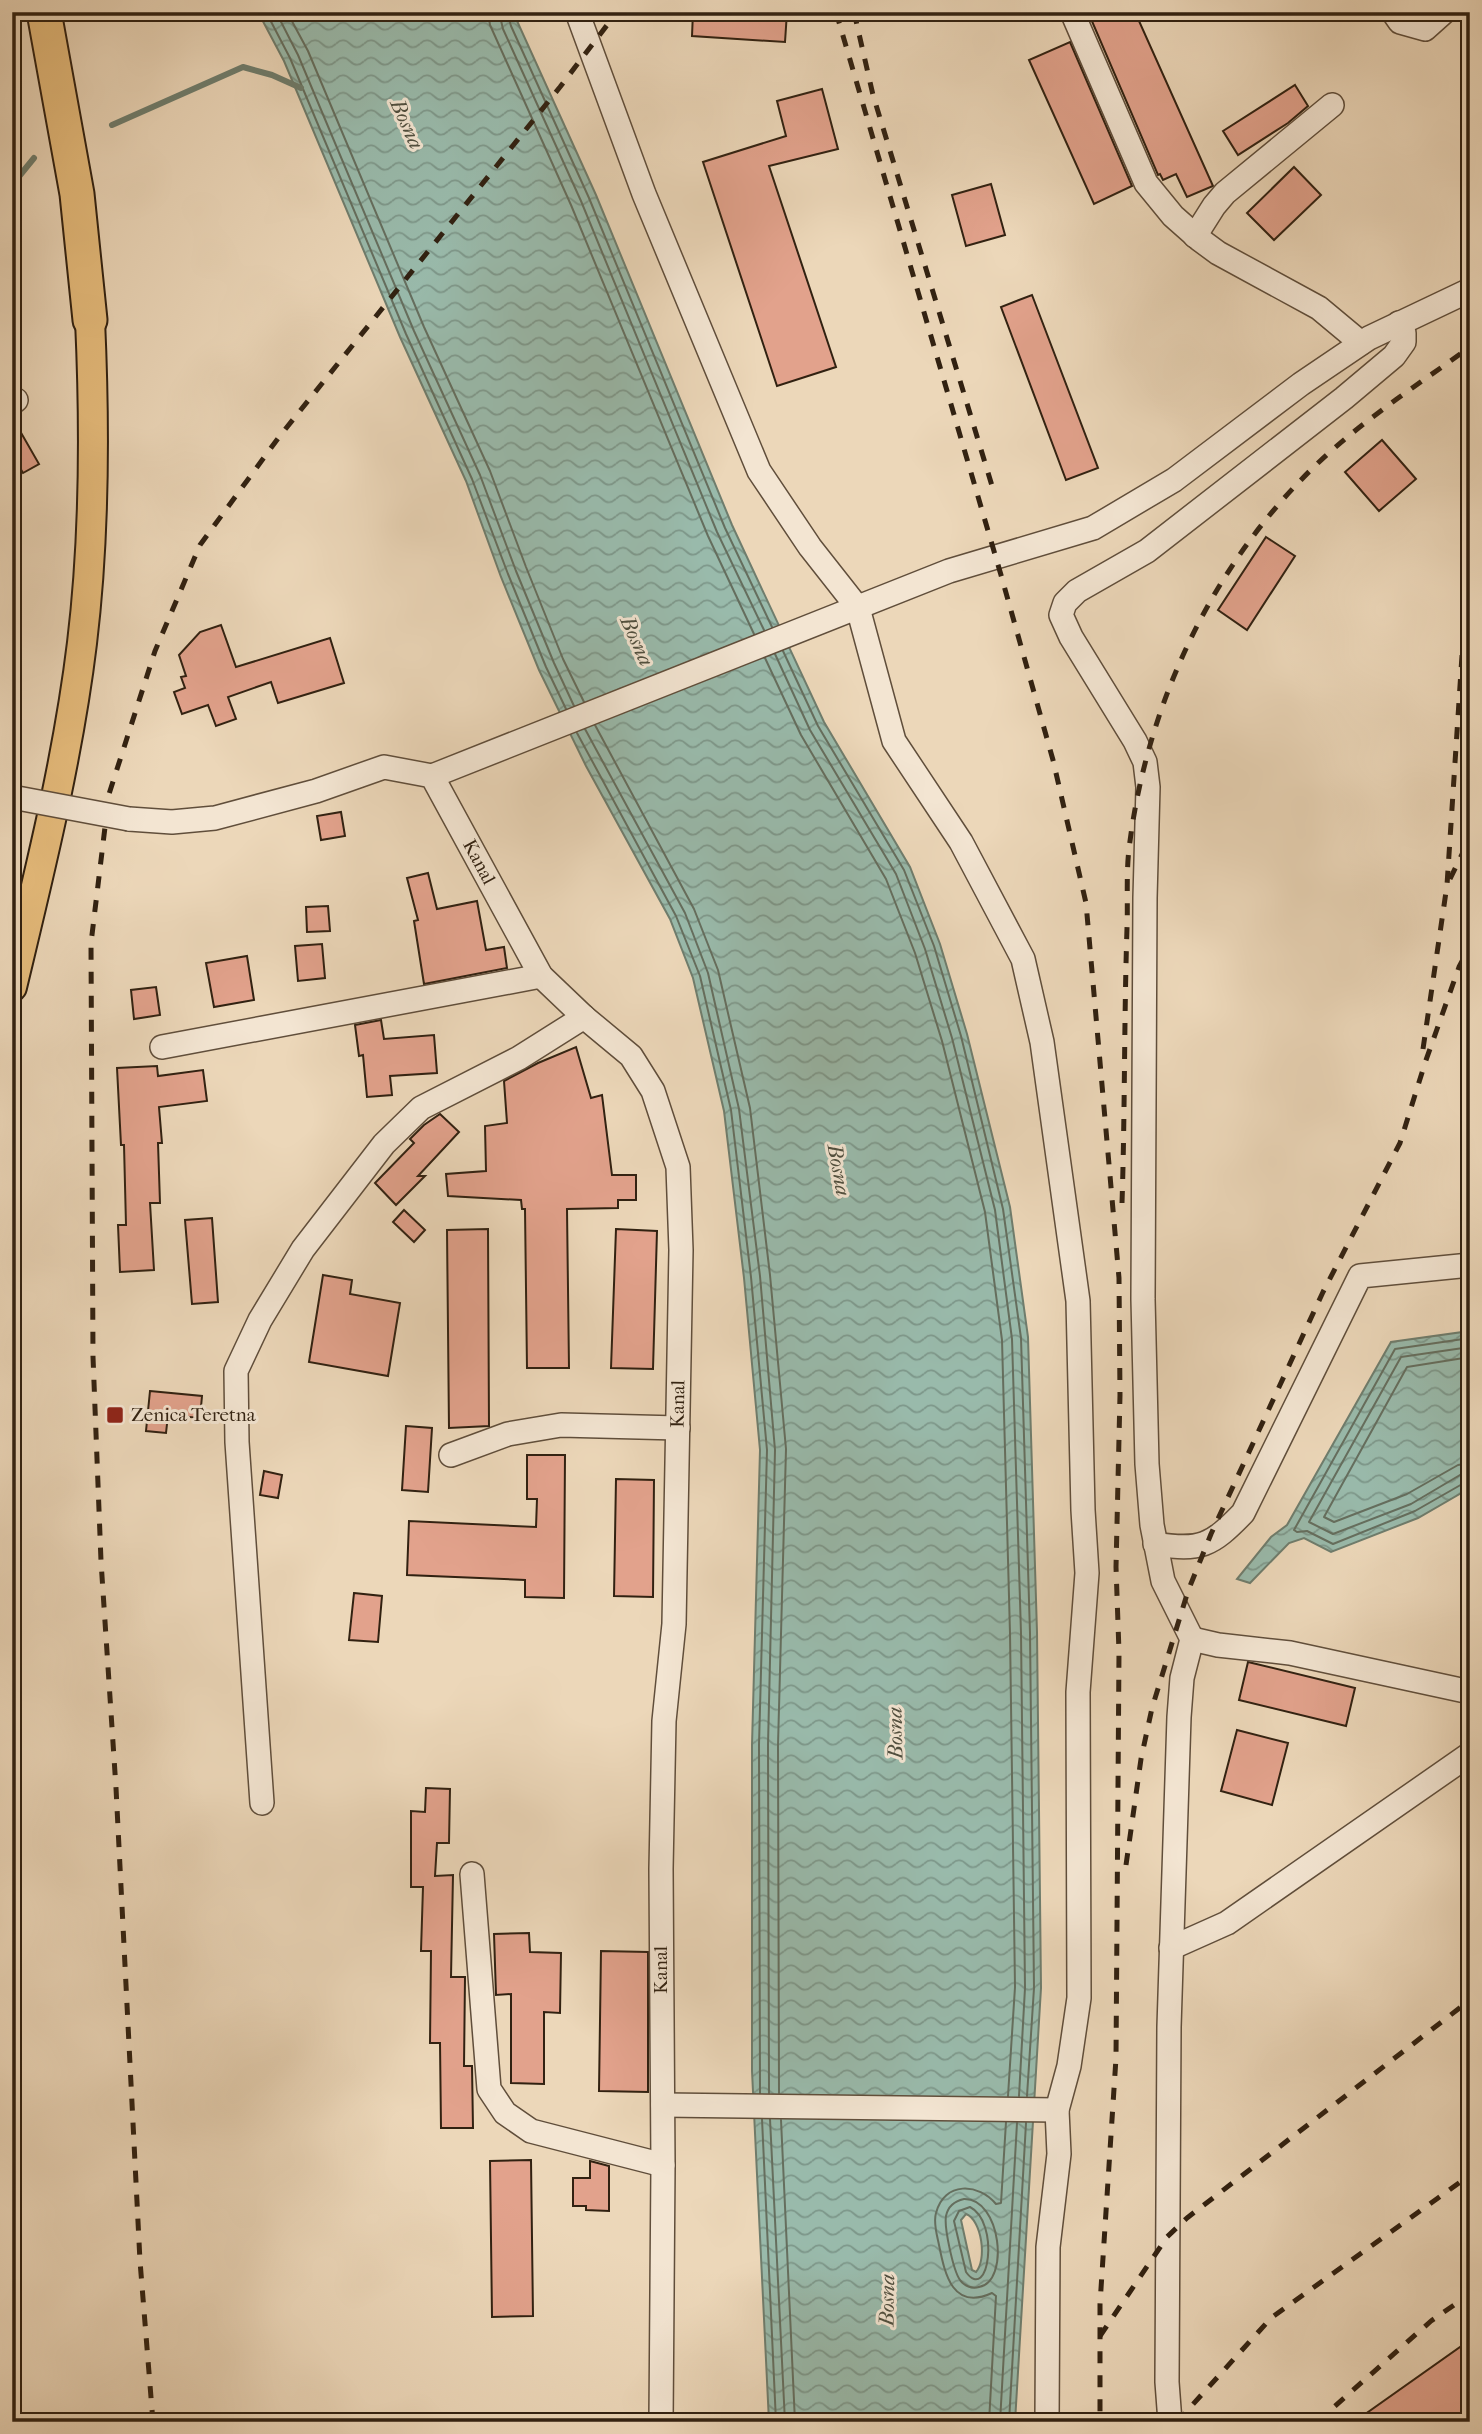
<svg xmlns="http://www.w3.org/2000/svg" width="1482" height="2434" font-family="'IM FELL French Canon',serif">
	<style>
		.water { fill: url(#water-waves); stroke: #6f7d6d; stroke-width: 2; fill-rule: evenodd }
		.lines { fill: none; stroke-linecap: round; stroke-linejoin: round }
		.shore { stroke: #656e5e; stroke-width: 2 }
		.stream { stroke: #6f7d6d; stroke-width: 6 }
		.building { fill: #e2a28c; stroke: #312111; stroke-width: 2 }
		.minor-casing { stroke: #604e3b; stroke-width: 26 }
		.major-casing { stroke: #312111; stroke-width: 32 }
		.highway-casing { stroke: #312111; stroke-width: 37 }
		.minor { stroke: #f3e5d2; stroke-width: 23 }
		.major { stroke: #e6bc7c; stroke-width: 28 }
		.highway { stroke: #e6bc7c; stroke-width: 33 }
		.rail { stroke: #312111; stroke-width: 5; stroke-dasharray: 12 12; stroke-linecap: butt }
		.minor-bridge-casing { stroke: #604e3b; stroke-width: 26; stroke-linecap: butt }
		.minor-bridge { stroke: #f3e5d2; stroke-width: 23 }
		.poi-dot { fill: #8f2418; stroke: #f3e5d2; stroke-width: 2.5 }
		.labels { text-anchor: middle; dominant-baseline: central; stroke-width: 6; stroke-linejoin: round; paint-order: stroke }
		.street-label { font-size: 19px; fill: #312111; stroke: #f3e5d2 }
		.poi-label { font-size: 19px; fill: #312111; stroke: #f3e5d2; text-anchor: start }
		.water-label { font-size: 21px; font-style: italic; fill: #504f3f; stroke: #f3e5d2 }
	</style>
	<defs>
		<pattern id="water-waves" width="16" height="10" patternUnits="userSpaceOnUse" patternTransform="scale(1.75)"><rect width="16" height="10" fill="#99baab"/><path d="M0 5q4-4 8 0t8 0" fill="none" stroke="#7d978a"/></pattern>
	</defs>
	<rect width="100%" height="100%" fill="#ecd7b9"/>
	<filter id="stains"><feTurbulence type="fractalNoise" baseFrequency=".00286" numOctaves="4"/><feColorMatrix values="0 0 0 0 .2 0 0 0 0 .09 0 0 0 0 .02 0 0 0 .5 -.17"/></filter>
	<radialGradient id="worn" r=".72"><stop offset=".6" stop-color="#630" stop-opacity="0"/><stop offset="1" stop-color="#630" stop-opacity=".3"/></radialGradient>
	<g class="water">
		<path d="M258,12H513L596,195L732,525L824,722L910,867L940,944L967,1034L1010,1207L1028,1337L1037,1632L1041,1988L1015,2422H769L752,2071V1745L760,1450L744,1278L724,1111L693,978L670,919L586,766L539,670L501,577L466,481L400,337L284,61ZM966,2214C982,2220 987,2260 976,2272L972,2270L961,2220Z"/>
		<path d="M1470,1331V1488L1418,1518L1331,1552L1304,1538L1289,1543L1250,1583L1237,1579L1271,1537L1287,1525L1391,1342Z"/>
	</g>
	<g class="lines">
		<g class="shore">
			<path d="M266,12L290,58L406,334L472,479L508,574L546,667L566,709"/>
			<path d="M276,12L298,55L414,331L480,475L516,571L554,663L574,706"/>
			<path d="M287,12L308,51L424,327L490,471L526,567L563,659L584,702"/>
			<path d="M488,12L490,25L571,205L708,536L754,634"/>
			<path d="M499,12L503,29L581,201L717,532L764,630"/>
			<path d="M507,12L511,26L589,198L725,528L772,627"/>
			<path d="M783,651L818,726L904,870L934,946L961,1036L1003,1209L1021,1338L1030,1633L1034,1988L1027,2096"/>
			<path d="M775,654L810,730L896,874L925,949L952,1038L995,1210L1012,1339L1021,1633L1025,1988L1019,2096"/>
			<path d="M765,658L801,735L886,879L915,953L942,1041L985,1212L1002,1340L1010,1633L1015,1987L1008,2096"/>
			<path d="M595,725L694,909L718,970L750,1108L770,1275L786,1449L778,1745L779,2093"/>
			<path d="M585,729L685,913L708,973L739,1109L760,1276L775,1450L768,1745L769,2093"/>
			<path d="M577,733L676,916L700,976L731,1110L751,1277L767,1450L759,1745L760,2093"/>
			<path d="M1470,1338L1395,1349L1294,1530L1297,1532L1307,1531L1333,1544L1415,1511L1464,1483L1470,1482"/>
			<path d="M1470,1347L1401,1357L1309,1522L1333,1534L1411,1504L1460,1475L1470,1474"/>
			<path d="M1470,1357L1407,1367L1324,1517L1334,1522L1407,1494L1458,1465L1470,1463"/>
			<path d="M762,2119L776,2422"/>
			<path d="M770,2119L785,2422"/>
			<path d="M781,2120L795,2422"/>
			<path d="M964,2199C1001,2198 1010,2282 979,2287C972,2289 964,2286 960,2280C953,2270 944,2227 946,2216C948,2206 955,2201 964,2199Z"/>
			<path d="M970,2207C1000,2222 989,2304 966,2272L954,2221L959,2211Z"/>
			<path d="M989,2422L996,2296L992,2293C953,2311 945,2275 939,2245C937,2235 933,2223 936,2213C944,2181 979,2183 996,2204L1001,2203L1006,2122"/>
			<path d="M1000,2422L1017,2123"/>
			<path d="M1009,2422L1026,2123"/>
		</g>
		<g class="stream">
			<path d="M112,125L243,67L272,75L301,88"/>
			<path d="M12,185L34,158"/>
		</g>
	</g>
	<g class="building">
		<path d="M693,12H787L785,42L692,36Z"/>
		<path d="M1088,12H1135L1213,186L1187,197L1176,174L1163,180L1160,174L1158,175Z"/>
		<path d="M1070,42L1132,186L1094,204L1029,60Z"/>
		<path d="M1295,85L1308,106L1288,123L1238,155L1223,131Z"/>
		<path d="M822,89L838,149L769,166L836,367L777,386L703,162L786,136L777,101Z"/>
		<path d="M1294,167L1321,195L1274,240L1247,213Z"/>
		<path d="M991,184L1005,235L966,246L952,195Z"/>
		<path d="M1032,295L1098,468L1066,480L1001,307Z"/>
		<path d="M12,417L39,464L23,473L12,454Z"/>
		<path d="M1382,440L1416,479L1379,511L1345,472Z"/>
		<path d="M1266,537L1295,556L1247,630L1218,610Z"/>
		<path d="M221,625L236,667L330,638L344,683L278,703L271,682L228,697L236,719L216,726L208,705L182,714L174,692L185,688L181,677L186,676L179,655L200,632Z"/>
		<path d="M341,812L345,836L321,840L317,816Z"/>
		<path d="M428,873L437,909L477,901L486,950L504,947L507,968L424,984L414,921L418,920L407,878Z"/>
		<path d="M328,906L330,931L307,932L306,907Z"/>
		<path d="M322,944L325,978L298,981L295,946Z"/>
		<path d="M247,956L254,1000L214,1007L206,963Z"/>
		<path d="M156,987L160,1015L134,1019L131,990Z"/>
		<path d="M381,1020L384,1039L434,1035L437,1073L390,1076L392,1095L367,1097L363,1055L359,1056L355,1025Z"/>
		<path d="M576,1047L591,1098L602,1095L612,1175H636V1200H618V1208L567,1209L569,1368H527L525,1209H522L521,1200L448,1196L446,1174L486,1171L485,1126L507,1123L504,1081L538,1063Z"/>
		<path d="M157,1066L158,1076L203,1070L207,1101L159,1107L162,1143H158L160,1203H150L154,1270L120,1272L118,1225H126L124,1145H121L117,1068Z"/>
		<path d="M440,1114L459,1132L418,1176H425L396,1205L375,1183L414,1143L410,1139L424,1125Z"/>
		<path d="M404,1210L425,1230L414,1242L393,1222Z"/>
		<path d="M212,1218L218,1302L192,1304L185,1220Z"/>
		<path d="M488,1229L489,1426L449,1428L447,1230Z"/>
		<path d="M616,1229L657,1231L653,1369L611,1368Z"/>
		<path d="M323,1275L352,1280L350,1294L400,1303L388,1376L309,1362Z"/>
		<path d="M150,1391L202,1396L200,1418L168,1415L166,1433L146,1431Z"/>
		<path d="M406,1426L432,1428L428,1492L402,1490Z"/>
		<path d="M527,1455H565L564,1598L525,1597V1580L407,1575L409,1521L536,1527L537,1499H527Z"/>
		<path d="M264,1471L282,1475L278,1498L260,1495Z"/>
		<path d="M616,1479L654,1480L653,1597L614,1596Z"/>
		<path d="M354,1593L382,1596L378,1642L349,1640Z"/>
		<path d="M1248,1662L1355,1688L1346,1726L1239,1700Z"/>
		<path d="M1237,1730L1288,1743L1272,1805L1221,1791Z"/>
		<path d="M426,1788L450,1789L449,1843H437L435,1876L453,1875L451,1977H465L464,2066H472L473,2128H441L440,2043H430L431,1951H421L423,1887H411V1811L425,1812Z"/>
		<path d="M529,1933L530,1952L561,1953L560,2013L544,2012V2084L511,2083V1994L496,1995L494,1934Z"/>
		<path d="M601,1951L648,1952V2092L599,2091Z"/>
		<path d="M531,2160L533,2316L492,2317L490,2161Z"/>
		<path d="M590,2161L609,2166V2211L586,2210V2206H573V2178H590Z"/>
		<path d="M1470,2340V2422H1354Z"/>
	</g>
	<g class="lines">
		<defs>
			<g id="minor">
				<path d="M577,12L644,194L759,471L810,547L858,608L894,741L961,842L1023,959L1042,1042L1078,1301L1083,1510L1087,1573L1078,1692L1079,1998L1069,2066L1057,2110L1059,2154L1048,2247L1047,2422"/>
				<path d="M1072,12L1146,183L1173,216L1199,239L1218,253L1319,308L1361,343"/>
				<path d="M1393,12L1400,22L1425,29L1444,12"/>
				<path d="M1195,236L1214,206L1225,193L1332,105"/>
				<path d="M12,403L16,400"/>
				<path d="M432,776L949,571L1093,528L1174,480L1301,384L1369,338L1470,290"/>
				<path d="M129,819L172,822L215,818L316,791L384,767L432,776L541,976L584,1017L631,1056L653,1091L678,1167L681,1250L674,1624L664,1721L661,1869L663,2165L661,2422"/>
				<path d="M162,1047L541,976"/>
				<path d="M451,1455L508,1434L561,1425L678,1428"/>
				<path d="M1155,1544C1201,1551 1211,1546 1243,1513L1360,1276L1470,1265"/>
				<path d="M1192,1639L1218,1645L1290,1653L1470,1692"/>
				<path d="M262,1803L237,1442L236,1371L260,1320L303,1249L384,1144L421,1108L519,1058L584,1017"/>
				<path d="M472,1874L489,2089L505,2113L531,2131L663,2165"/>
				<path d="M1171,1948L1227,1923L1470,1754"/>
				<path d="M663,2105L1057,2110"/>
				<path d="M1170,2422L1167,2382L1169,2027L1179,1717L1182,1678L1192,1639L1163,1581L1152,1525L1147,1464L1143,1299L1145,898L1148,787L1145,762L1135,741L1071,637L1061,615L1065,603L1077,591L1147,551L1344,398L1394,356L1404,342V333L1399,323"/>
			</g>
			<path id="major" d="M12,987C39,874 68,759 82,643C95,536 95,428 90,320"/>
			<path id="highway" d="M44,12L77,194L90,320"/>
		</defs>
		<use href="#minor" class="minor-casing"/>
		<use href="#major" class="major-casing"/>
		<use href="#highway" class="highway-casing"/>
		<use href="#minor" class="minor"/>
		<use href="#major" class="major"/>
		<use href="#highway" class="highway"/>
		<g class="rail">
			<path d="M836,12L1001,575L1053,760L1086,903L1119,1278L1120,1395L1116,1567L1119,1652L1116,2058L1100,2304V2422"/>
			<path d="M854,12L873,95L993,489"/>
			<path d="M1450,879L1470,838"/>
			<path d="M1423,1049L1447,885L1464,625L1470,600"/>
			<path d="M1122,1203C1125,1111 1124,1020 1127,928C1128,902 1126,875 1129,849C1145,714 1205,579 1300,481C1349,429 1412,389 1470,347"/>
			<path d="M1126,1865L1141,1759L1152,1708L1188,1591L1211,1534L1323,1292L1400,1143L1425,1063L1459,967L1470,946"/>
			<path d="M1100,2336L1167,2237L1187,2218L1470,2000"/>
			<path d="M153,2422L140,2261L116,1788L101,1561L93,1357L91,943L109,794L155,651L200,545L279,437L560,87L617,12"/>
			<path d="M1177,2422L1271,2318L1470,2175"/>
			<path d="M1317,2422L1431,2321L1470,2294"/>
		</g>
		<defs>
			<path id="minor-bridge" d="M12,797L129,819"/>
		</defs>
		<use href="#minor-bridge" class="minor-bridge-casing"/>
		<use href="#minor-bridge" class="minor-bridge"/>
	</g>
	<rect class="poi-dot" x="106" y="1406" width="18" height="18" rx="3.5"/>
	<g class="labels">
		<g class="street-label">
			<text transform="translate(479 862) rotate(62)">Kanal</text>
			<text transform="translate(678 1404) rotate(-89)">Kanal</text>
			<text transform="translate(661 1970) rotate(-90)">Kanal</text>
		</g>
		<g class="poi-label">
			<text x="131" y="1415">Zenica Teretna</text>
		</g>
		<g class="water-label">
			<text transform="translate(407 124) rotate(66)">Bosna</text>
			<text transform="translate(637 641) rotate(66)">Bosna</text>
			<text transform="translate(839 1170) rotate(80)">Bosna</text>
			<text transform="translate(895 1733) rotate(-91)">Bosna</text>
			<text transform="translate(887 2300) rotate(-89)">Bosna</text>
		</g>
	</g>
	<rect width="1482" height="2434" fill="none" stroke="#ecd7b9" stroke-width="42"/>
	<rect x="14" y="14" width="1454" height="2406" fill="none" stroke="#312111" stroke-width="3.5"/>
	<rect x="21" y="21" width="1440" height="2392" fill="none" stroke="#312111" stroke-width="2"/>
	<rect width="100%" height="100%" filter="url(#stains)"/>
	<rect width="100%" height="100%" fill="url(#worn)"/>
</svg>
